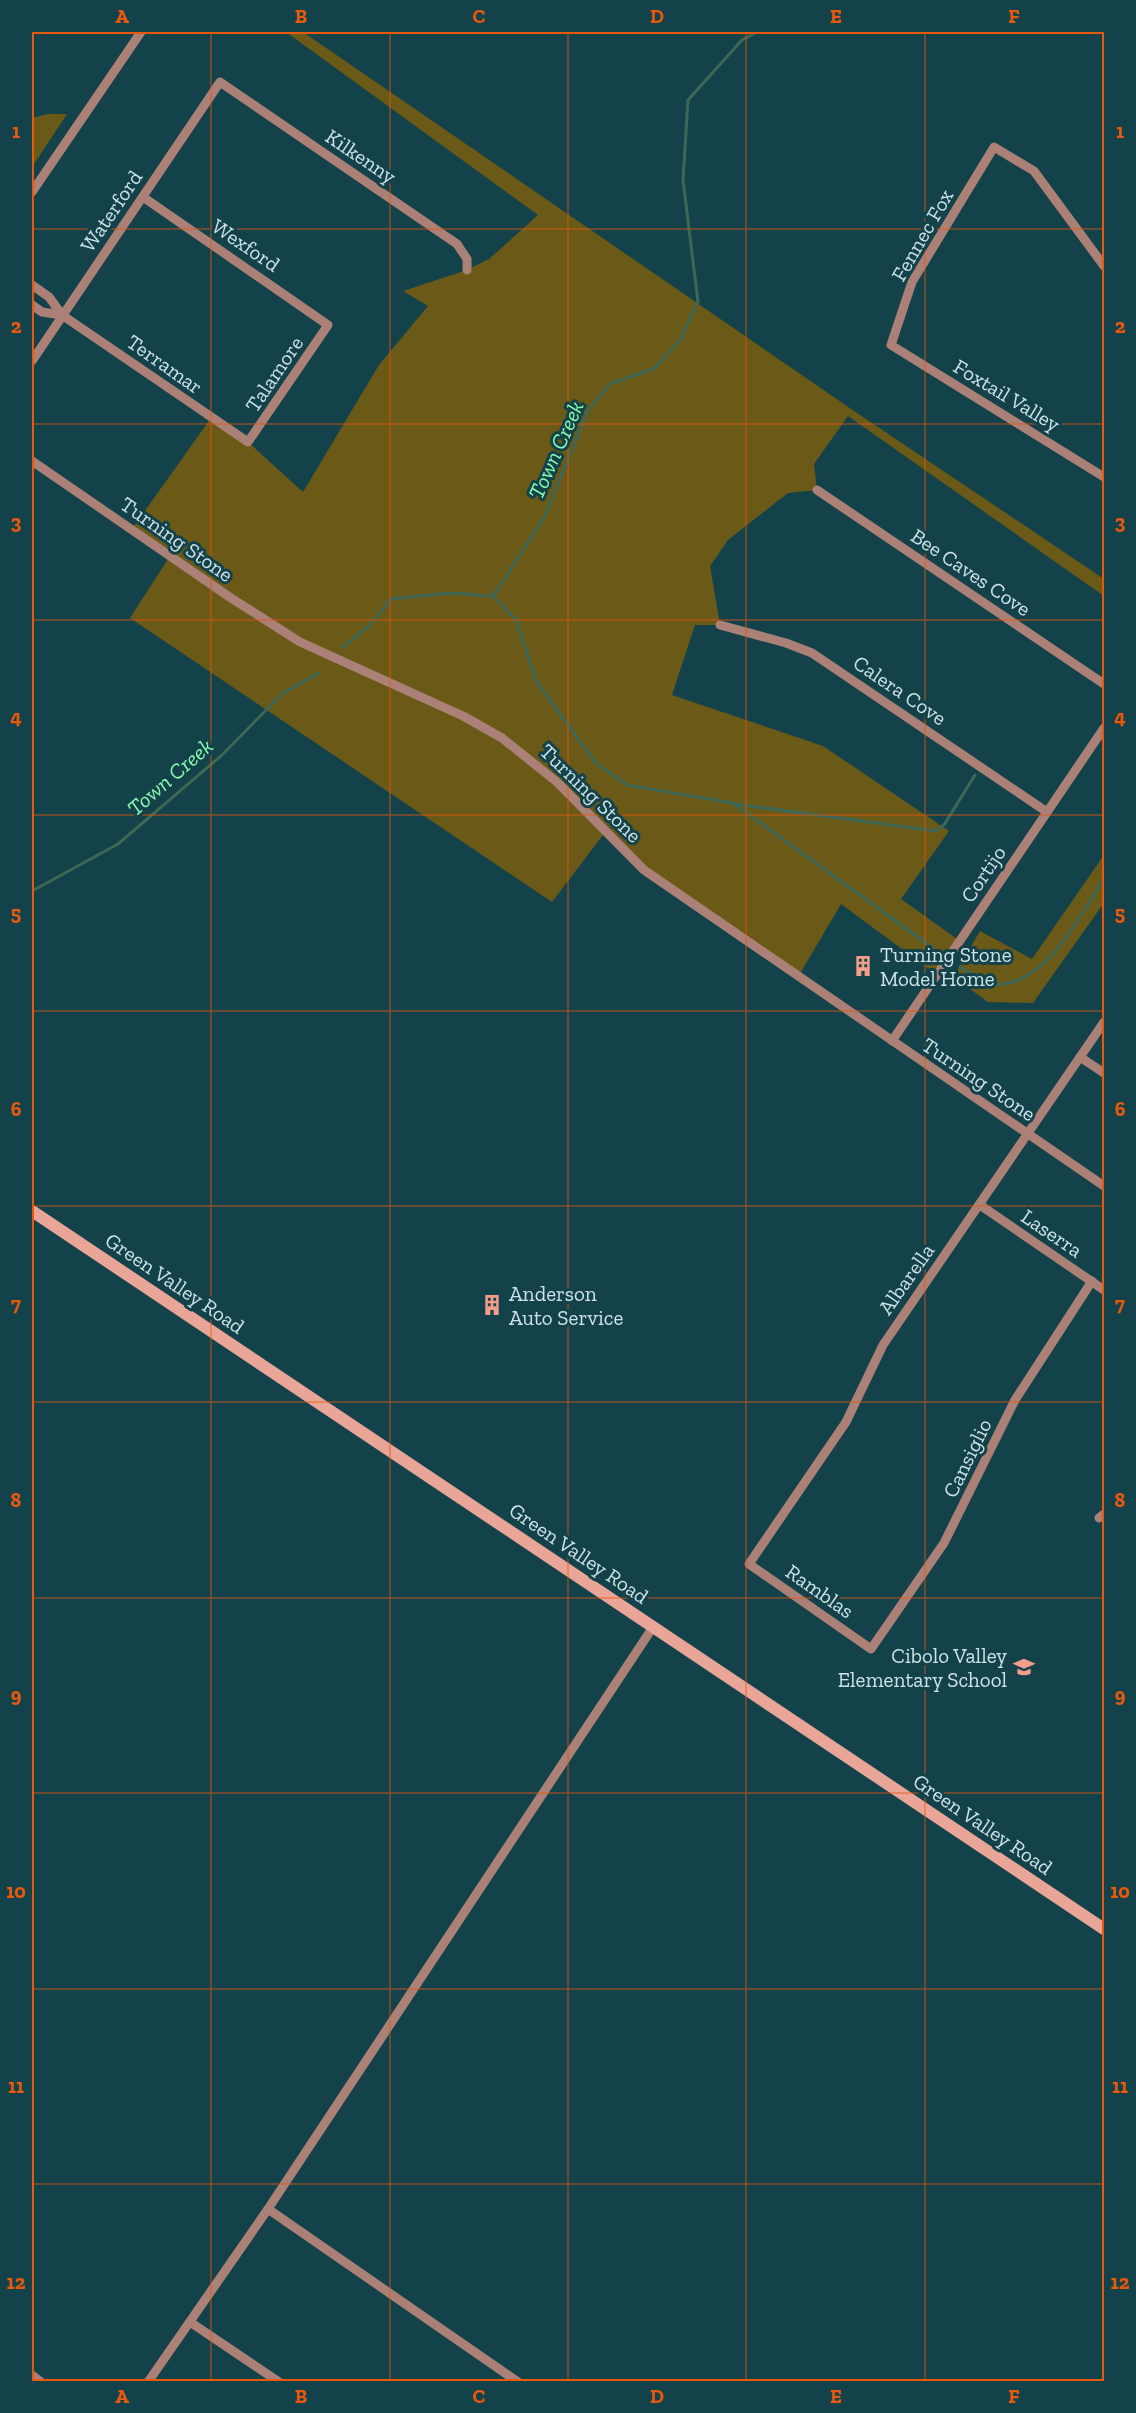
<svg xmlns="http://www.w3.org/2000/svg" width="1136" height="2413" font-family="'Zilla Slab',serif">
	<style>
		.green { fill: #6b5918 }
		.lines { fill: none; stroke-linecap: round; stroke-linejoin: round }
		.stream { stroke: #3e6855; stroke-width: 3 }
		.street { stroke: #ab8077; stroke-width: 9 }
		.secondary { stroke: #e9a698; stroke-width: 12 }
		.grid { fill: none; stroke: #e8590c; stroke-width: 1.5; stroke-opacity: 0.55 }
		.labels { text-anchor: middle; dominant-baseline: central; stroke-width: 6; stroke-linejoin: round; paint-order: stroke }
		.street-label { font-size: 21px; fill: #cbe2e7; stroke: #14424a }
		.poi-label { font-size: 21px; fill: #cbe2e7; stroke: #14424a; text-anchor: start }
		.water-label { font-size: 22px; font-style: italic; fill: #89faac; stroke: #14424a }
		.neatline { fill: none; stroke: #e8590c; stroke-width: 2 }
		.grid-label { font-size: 20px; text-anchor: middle; font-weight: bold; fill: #e8590c }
	</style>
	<rect width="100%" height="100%" fill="#14424a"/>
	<g class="green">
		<path d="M286,32H303L857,413L1104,579V596L848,416L814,464L817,490L788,493L728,540L710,566L720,625H695L672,695L823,746L949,831L901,899L960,941L937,975L841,904L798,977L674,892L606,831L552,902L130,618L170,556L132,529L211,418L248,442L303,492L379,365L428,306L403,291L467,270L489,259L538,215Z"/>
		<path d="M48,114H67L32,167V118Z"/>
		<path d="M1104,855V909L1101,907L1033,1003L988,1002L953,977L980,931L1032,959Z"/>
	</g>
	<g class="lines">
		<g class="stream">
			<path d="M493,596L516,620L536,681L596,763L627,785L733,803L933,948"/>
			<path d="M343,647L371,624L391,599L449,593L493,596L544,518L588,410L610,384L655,368L680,340L698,302L683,180L688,100L742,40L757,32"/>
			<path d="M735,804L936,831L944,825L975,775"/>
			<path d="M32,891L118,844L222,755L283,693L319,673"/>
			<path d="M960,967C969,972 983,983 993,984C1044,989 1080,915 1104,879"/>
		</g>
		<g class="street">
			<path d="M32,192L141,32"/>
			<path d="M1104,266L1034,171L994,147L912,282L891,345L1104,477"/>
			<path d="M32,285L49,297L62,315L248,442L328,325L143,197"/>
			<path d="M32,305L42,312L62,315"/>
			<path d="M32,361L220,82L457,244L467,259V270"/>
			<path d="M32,461L231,598L300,642L463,716L502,738L557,782L644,870L1104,1186"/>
			<path d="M817,490L1104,684"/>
			<path d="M720,625L786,643L812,653L1047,812"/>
			<path d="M892,1041L1104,728"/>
			<path d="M1080,1057L1104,1073"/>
			<path d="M980,1205L1104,1290"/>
			<path d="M1092,1281L1015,1400L944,1543L871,1649L749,1564L846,1422L883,1345L1104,1022"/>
			<path d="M1099,1518L1104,1514"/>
			<path d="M268,2209L518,2382"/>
			<path d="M190,2322L279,2382"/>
			<path d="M32,2375L41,2382"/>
			<path d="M148,2382L268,2209L653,1627"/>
		</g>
		<path class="secondary" d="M32,1211L1104,1929"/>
	</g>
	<path class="grid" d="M211,32V2382M390,32V2382M568,32V2382M746,32V2382M925,32V2382M32,229H1104M32,424H1104M32,620H1104M32,815H1104M32,1011H1104M32,1206H1104M32,1402H1104M32,1598H1104M32,1793H1104M32,1989H1104M32,2184H1104"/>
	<defs>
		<symbol id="building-bare" viewBox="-9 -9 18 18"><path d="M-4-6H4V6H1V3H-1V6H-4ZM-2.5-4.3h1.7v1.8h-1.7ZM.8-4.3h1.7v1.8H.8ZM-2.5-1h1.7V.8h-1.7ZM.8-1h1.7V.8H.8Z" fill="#f49d8c" stroke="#14424a" stroke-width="2.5" paint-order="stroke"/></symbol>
		<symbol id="school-bare" viewBox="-9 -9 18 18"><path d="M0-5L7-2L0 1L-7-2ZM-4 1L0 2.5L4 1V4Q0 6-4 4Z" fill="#f49d8c" stroke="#14424a" stroke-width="2.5" paint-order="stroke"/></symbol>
	</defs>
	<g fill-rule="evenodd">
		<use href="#building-bare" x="848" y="951" width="30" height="30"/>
		<use href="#building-bare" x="477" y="1290" width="30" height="30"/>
		<use href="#school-bare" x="1009" y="1652" width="30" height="30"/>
	</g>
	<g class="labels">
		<g class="street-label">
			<text transform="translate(361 156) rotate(34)">Kilkenny</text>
			<text transform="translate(111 211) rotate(-56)">Waterford</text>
			<text transform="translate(922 235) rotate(-60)">Fennec Fox</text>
			<text transform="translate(246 245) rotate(34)">Wexford</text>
			<text transform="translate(165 364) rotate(35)">Terramar</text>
			<text transform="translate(274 374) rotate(-56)">Talamore</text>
			<text transform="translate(1007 395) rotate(31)">Foxtail Valley</text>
			<text transform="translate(177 539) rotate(35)">Turning Stone</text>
			<text transform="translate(971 572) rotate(34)">Bee Caves Cove</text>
			<text transform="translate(900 690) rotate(34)">Calera Cove</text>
			<text transform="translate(591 793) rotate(44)">Turning Stone</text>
			<text transform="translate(983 874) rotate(-56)">Cortijo</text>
			<text transform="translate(979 1079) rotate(34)">Turning Stone</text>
			<text transform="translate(1052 1233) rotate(34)">Laserra</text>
			<text transform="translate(906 1279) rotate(-55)">Albarella</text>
			<text transform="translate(175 1283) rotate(34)">Green Valley Road</text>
			<text transform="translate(967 1458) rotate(-64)">Cansiglio</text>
			<text transform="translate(579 1553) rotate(34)">Green Valley Road</text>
			<text transform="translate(820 1591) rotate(35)">Ramblas</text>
			<text transform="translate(983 1824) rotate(34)">Green Valley Road</text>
		</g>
		<g class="poi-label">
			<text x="880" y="954">Turning Stone<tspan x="880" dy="24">Model Home</tspan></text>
			<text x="509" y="1293">Anderson<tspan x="509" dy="24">Auto Service</tspan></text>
			<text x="1007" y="1655" text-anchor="end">Cibolo Valley<tspan x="1007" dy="24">Elementary School</tspan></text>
		</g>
		<g class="water-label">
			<text transform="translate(556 450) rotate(-66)">Town Creek</text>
			<text transform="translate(170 777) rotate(-41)">Town Creek</text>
		</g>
	</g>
	<rect width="1136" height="2413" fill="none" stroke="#14424a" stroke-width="66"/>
	<rect x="33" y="33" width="1070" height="2347" class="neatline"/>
	<g class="grid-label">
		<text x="122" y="23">A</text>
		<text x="301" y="23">B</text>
		<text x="479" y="23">C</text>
		<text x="657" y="23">D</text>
		<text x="836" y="23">E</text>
		<text x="1014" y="23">F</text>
		<text x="16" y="138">1</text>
		<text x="1120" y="138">1</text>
		<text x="16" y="333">2</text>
		<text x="1120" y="333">2</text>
		<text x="16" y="529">3</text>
		<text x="1120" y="529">3</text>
		<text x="16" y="724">4</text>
		<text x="1120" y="724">4</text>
		<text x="16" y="920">5</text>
		<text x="1120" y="920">5</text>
		<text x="16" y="1116">6</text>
		<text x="1120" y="1116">6</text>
		<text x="16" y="1311">7</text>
		<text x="1120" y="1311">7</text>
		<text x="16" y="1507">8</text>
		<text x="1120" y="1507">8</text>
		<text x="16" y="1702">9</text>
		<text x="1120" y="1702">9</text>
		<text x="16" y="1898">10</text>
		<text x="1120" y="1898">10</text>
		<text x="16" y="2093">11</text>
		<text x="1120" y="2093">11</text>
		<text x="16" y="2289">12</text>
		<text x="1120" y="2289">12</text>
		<text x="122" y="2403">A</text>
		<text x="301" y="2403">B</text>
		<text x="479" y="2403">C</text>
		<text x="657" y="2403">D</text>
		<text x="836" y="2403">E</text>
		<text x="1014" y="2403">F</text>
	</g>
</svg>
